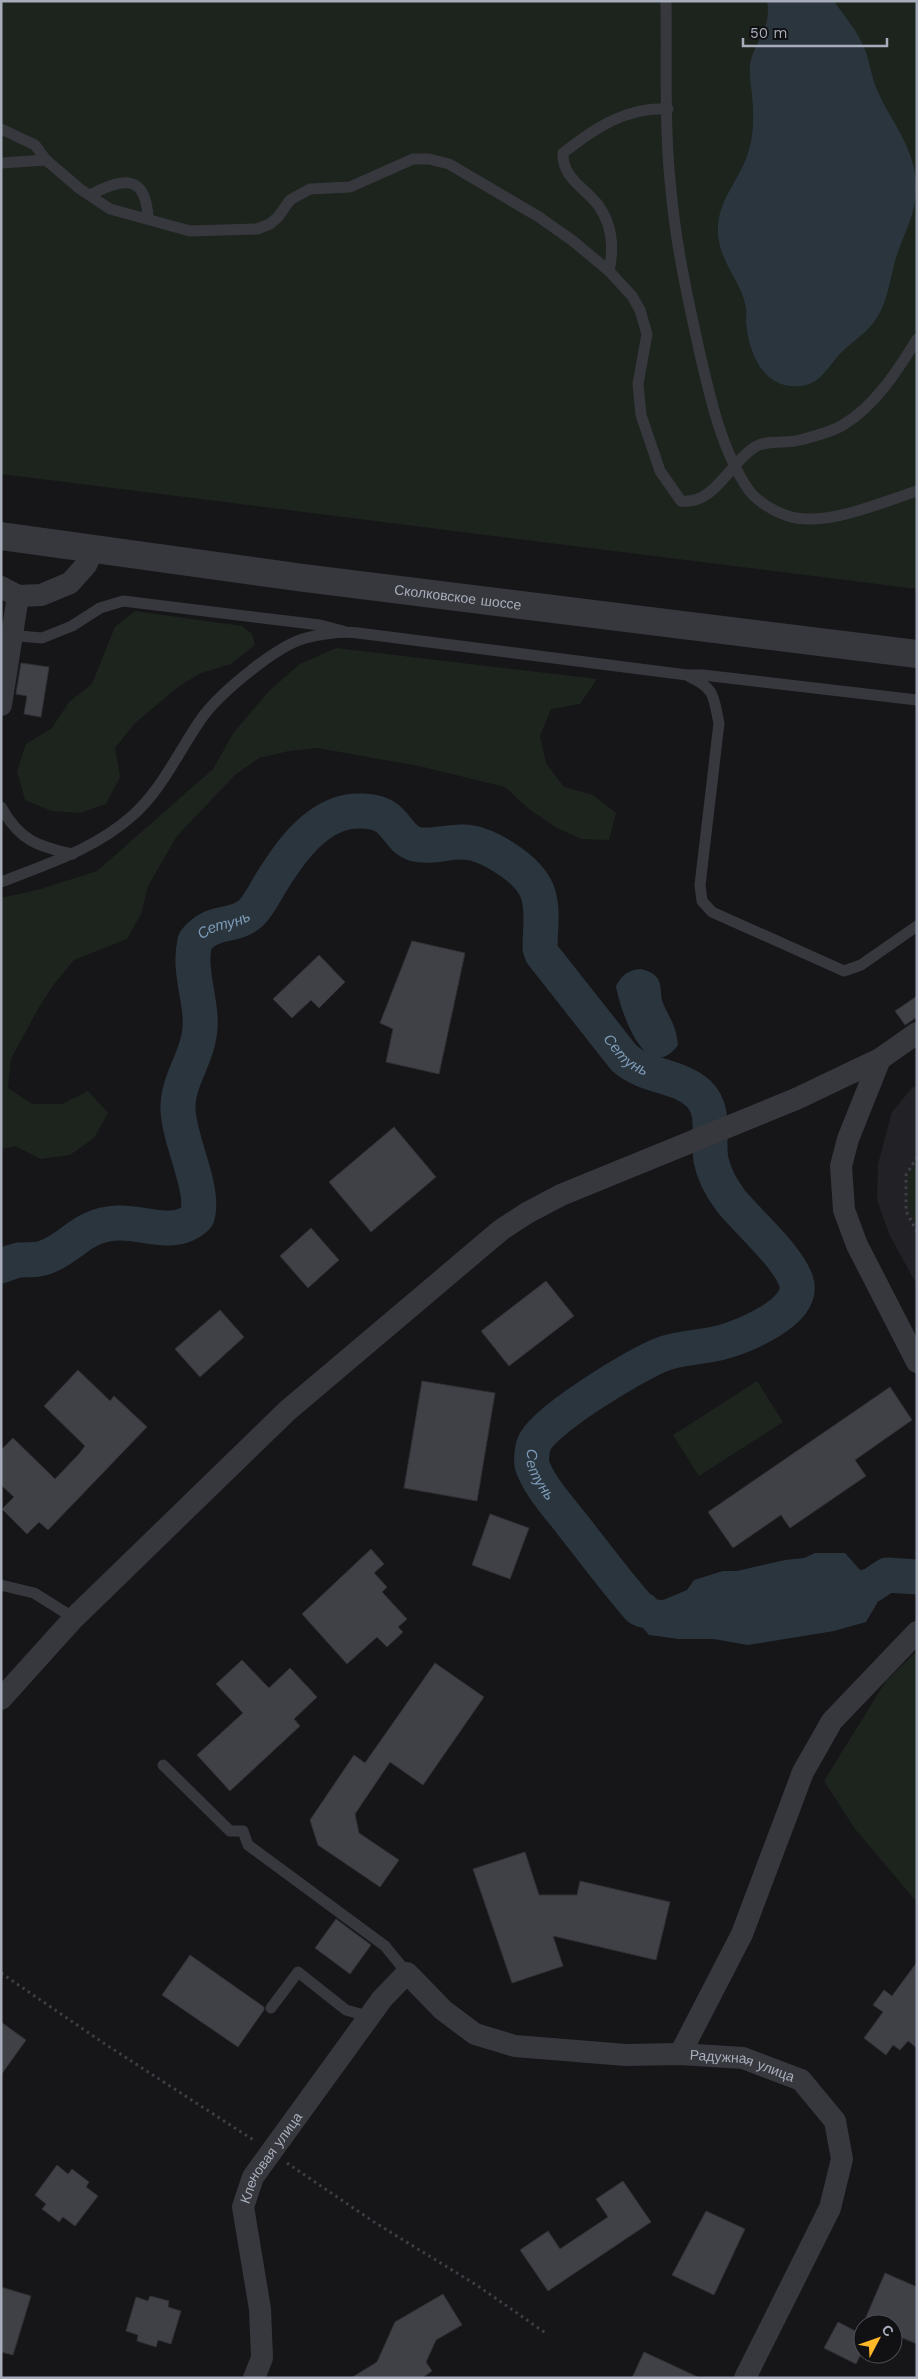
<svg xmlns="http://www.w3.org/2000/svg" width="918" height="2379" font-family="'Work Sans',sans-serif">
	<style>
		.built { fill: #222226 }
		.green { fill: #1c241d }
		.water { fill: #2b353e }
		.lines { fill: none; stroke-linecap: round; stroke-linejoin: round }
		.river { stroke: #2b353e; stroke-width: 35 }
		.building { fill: #404146; stroke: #303035 }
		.path { stroke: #3d3f45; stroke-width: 3; stroke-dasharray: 2.5 4; stroke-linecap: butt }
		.service { stroke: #37383e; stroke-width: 11 }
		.minor { stroke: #37383e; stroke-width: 22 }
		.tertiary { stroke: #37383e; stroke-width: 28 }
		.labels { text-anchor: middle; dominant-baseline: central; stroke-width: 4; stroke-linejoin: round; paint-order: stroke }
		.street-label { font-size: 14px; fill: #a7adba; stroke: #111114 }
		.water-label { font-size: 15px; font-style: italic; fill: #7c9bb7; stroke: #111114 }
	</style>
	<rect width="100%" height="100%" fill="#161619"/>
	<path class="built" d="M917,1086V1285L890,1236L877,1200L878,1164L892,1112L912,1088Z"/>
	<g class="green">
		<path d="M1,1H917V589L1,474Z"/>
		<path d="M135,611L242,626L252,634L255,645L231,664L201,673L178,687L133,725L115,748L120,777L106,804L80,813L52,811L25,800L17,771L26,744L52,728L69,702L92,684L115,627Z"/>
		<path d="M336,648L597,679L580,704L551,709L540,736L546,763L564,787L593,795L616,813L609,840L581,839L555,827L529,809L505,787L419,766L317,748L289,751L259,758L235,775L177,836L148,886L141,914L127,939L74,960L54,984L38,1009L11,1059L8,1088L32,1104H62L88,1091L108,1113L94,1138L70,1155L41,1159L15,1146L1,1149V898L41,889L97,871L213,769L234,732L270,690L300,664Z"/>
		<path d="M917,1162V1226L908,1211V1176Z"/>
		<path d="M757,1381L783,1422L699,1476L673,1435Z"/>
		<path d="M917,1651V1902L855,1829L824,1781L886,1681Z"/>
	</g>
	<g class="water">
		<path d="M767,1H834C844,16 856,29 863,45C870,60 871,77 878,92C892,123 915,148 916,185C916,219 902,234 894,265C888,290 885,314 865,332C856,340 846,347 838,356C832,363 826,372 818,379C809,386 799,387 789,386C759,382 748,347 746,321C746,317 747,312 746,308C741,278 716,261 718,225C720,199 739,179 747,156C754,138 754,114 752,95C751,85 749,74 750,64C755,39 772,30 767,1Z"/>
		<path d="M641,969C648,971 654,973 658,979C662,986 660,996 663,1003C670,1020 676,1024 678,1045C646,1088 620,1010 616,986C622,975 628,970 641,969Z"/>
		<path d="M815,1553H845L869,1580L880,1598L866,1622L834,1631L748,1645L714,1639H679L649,1635L601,1580L621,1572L638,1592L650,1599L663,1600L687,1590L694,1580L723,1571H737L785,1560L804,1558Z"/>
	</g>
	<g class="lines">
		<g class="river">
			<path id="s1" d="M1,1266C7,1264 13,1261 19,1260C28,1259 37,1261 46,1257C73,1247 81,1225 117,1223C143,1221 175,1239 197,1217C206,1190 179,1142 178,1109C177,1083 195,1061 199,1036C205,1006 187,974 195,941C213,918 233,929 251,913C260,904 265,892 272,881C287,857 308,826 337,815C350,809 377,809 388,819C398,827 402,840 415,844C431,848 448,841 464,842C488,843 528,869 537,891C544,908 540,930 540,948L542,954L624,1058C645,1077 678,1075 698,1093C717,1111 707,1137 711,1160C714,1175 722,1189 731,1201C748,1222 793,1261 797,1285C801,1313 744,1336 723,1342C701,1348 678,1347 658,1356C633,1367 542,1421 534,1444C532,1449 531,1461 532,1465C539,1486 558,1506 571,1523C594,1552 615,1581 639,1608L643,1610"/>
			<path d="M825,1598L872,1585L887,1575L917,1577"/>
		</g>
	</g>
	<g class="building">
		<path d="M21,663L49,667L41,717L24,714L27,696L16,694Z"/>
		<path d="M412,941L465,953L439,1074L386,1062L393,1029L380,1023Z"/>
		<path d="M319,955L345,982L319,1008L311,1000L292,1018L273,999Z"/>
		<path d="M917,996V1017L905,1025L895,1011Z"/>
		<path d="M394,1127L436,1177L371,1232L329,1182Z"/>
		<path d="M311,1228L339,1260L308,1288L280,1256Z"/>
		<path d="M546,1281L574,1316L509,1366L481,1331Z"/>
		<path d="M220,1310L244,1337L200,1377L175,1349Z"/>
		<path d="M78,1370L110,1401L114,1396L147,1427L48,1530L39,1522L27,1534L2,1509L14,1497L1,1485V1450L13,1438L55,1479L79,1454L85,1446L44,1406Z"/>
		<path d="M422,1381L495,1393L477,1501L404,1488Z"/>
		<path d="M890,1387L912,1420L855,1460L866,1476L790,1528L781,1515L733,1548L708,1512Z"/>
		<path d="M490,1514L529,1528L510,1579L472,1565Z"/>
		<path d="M371,1549L384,1564L374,1573L387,1587L382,1592L407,1619L398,1627L403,1632L387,1647L377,1637L347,1664L302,1614Z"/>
		<path d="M242,1660L269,1688L290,1668L317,1697L294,1719L300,1726L230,1791L197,1755L243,1713L216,1684Z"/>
		<path d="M435,1663L484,1697L423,1785L390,1762L355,1814L359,1833L399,1860L380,1887L318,1845L310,1820L354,1755L365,1763Z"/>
		<path d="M525,1852L539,1895H577L580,1881L670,1902L656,1960L553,1936L563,1966L512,1983L473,1869Z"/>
		<path d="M336,1919L371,1945L350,1974L315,1948Z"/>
		<path d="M190,1955L264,2007V2010L238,2047L162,1995Z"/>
		<path d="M917,1962V2048L908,2041L900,2050L893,2045L886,2055L864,2038L883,2012L873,2005L884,1990L892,1996Z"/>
		<path d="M1,2022L26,2040L1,2075Z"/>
		<path d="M57,2165L68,2174L72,2169L89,2182L86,2187L98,2196L75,2226L63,2217L59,2222L42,2209L46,2204L35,2195Z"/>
		<path d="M623,2181L651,2222L548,2291L520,2250L548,2231L560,2249L608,2217L596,2199Z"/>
		<path d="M706,2211L745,2229L714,2295L672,2275Z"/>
		<path d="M885,2273L917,2287V2344L893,2334V2324H863Z"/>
		<path d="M1,2287L31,2296L13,2355L1,2352Z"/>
		<path d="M443,2294L462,2325L436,2340L426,2362L432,2371L422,2378H351L377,2362L395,2322Z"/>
		<path d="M150,2296L169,2301L168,2307L181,2311L171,2344L158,2340L156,2347L137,2341L138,2335L126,2331L136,2297L148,2301Z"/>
		<path d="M838,2322L863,2335V2350L856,2364L824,2348Z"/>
		<path d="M644,2352L700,2378H632Z"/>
	</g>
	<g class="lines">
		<g class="path">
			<path d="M917,1157L906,1175V1211L917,1232"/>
			<path d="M1,1973L105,2044L255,2141"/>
			<path d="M287,2163L374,2222L478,2286L547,2334"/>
		</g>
		<g class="service">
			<path d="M666,1C667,64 664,128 671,190C676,246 688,300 700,354C710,398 722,451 748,489C756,501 775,512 788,516C825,528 882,502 917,491"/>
			<path d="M1,129L35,145L46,160L80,189L110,209L190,231L257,229L270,224L278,217L290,200L310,189L350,187L413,159H429L449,164L539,217L573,241L609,271L632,296L640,310L647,334L638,384L641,415L660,471L681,501C715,505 730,462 755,447C768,439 786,444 800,440C814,436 830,433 843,425C875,406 898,370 917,339"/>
			<path d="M1,163L46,160"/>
			<path d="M90,195C122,178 146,173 148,218"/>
			<path d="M609,271C614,248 612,224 598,205C584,187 562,178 563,153C595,128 626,107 668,109"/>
			<path d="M8,635L42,638L72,626L100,608L123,601L320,625L343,631"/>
			<path d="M690,677C716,689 713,697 719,723L700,885L702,901L712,912L844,971L861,965L917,926"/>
			<path d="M1,807C19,840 38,847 73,854"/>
			<path d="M1,882C47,864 95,849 132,816C163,789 180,748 204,715C222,692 277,645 306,638C322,634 342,631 358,633L687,675H703L917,700"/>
			<path d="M1,1585L34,1593L74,1618"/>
			<path d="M163,1765L230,1831H243L248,1845L385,1946L407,1973"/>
			<path d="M271,2008L298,1972L346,2010L371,2017"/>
		</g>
		<g class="minor">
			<path d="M1,587L18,596L41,595L70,583L86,565L94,548"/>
			<path d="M1,705L18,596"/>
			<path d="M880,1059L848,1139L841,1166L844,1210L857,1245L917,1362"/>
			<path d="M1,1699L74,1618L287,1411L501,1230L527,1213L561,1195L796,1099L880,1059L917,1033"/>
			<path d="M680,2054L742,1934L803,1772L832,1721L917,1632"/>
			<path id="s2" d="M254,2378L262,2358L260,2309L243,2207L253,2177L382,1999L407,1973L443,2010L475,2034L515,2046L626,2055L680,2054L743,2058L801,2080L835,2121L842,2159L830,2208L745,2378"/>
		</g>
		<path class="tertiary" id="s3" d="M1,536L304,578L917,654"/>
	</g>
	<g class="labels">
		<g class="street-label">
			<text stroke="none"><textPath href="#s3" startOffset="461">Сколковское шоссе</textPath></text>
			<text stroke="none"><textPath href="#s2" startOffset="824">Радужная улица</textPath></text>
			<text stroke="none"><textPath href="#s2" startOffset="231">Кленовая улица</textPath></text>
		</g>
		<g class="water-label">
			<text stroke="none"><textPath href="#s1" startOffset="526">Сетунь</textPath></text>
			<text stroke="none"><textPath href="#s1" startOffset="1115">Сетунь</textPath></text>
			<text stroke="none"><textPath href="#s1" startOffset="1774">Сетунь</textPath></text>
		</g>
	</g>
	<rect width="918" height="2379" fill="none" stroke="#a7adba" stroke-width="5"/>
	<g transform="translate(878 2339) rotate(49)"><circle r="24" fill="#111114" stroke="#4d4f56"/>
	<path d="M0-4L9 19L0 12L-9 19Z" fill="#ffb928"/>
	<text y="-8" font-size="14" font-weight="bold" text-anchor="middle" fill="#a7adba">С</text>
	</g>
	<path d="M743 38v8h144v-8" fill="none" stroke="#a7adba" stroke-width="2.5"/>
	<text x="750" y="38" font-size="15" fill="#a7adba" stroke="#111114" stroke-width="4" paint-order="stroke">50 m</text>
</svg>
